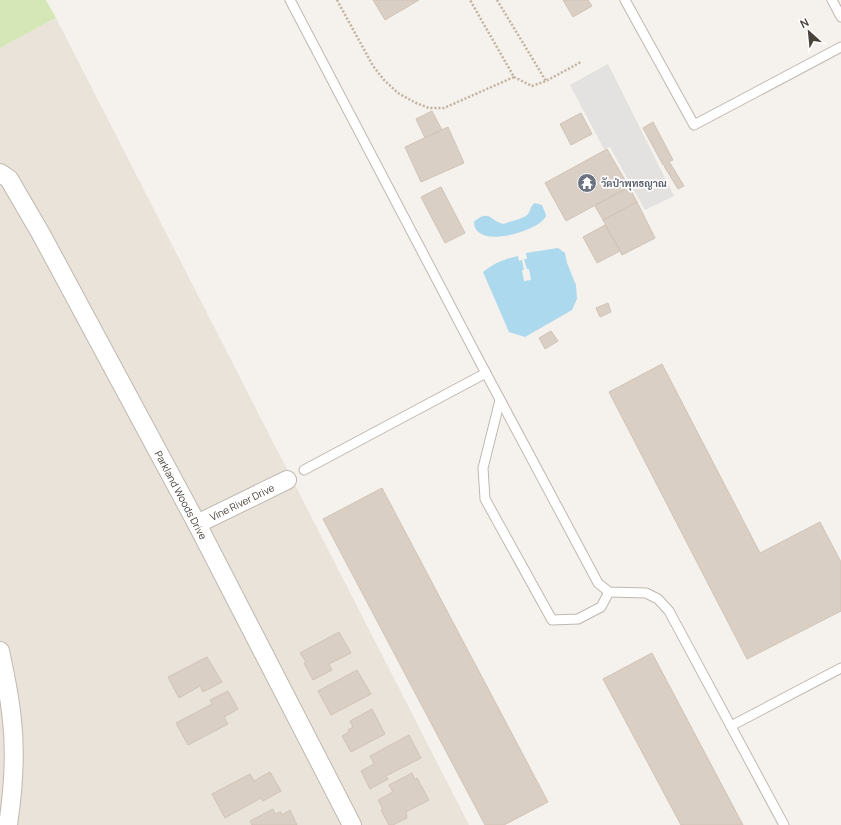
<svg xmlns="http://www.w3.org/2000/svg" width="841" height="825" font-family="Manrope,Sarabun,sans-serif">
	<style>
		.residential { fill: #e9e3da }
		.green { fill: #d6e7b7 }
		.parking { fill: #e4e2e0 }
		.water { fill: #add9ee }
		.building { fill: #d9cfc5; stroke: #d1c3b5 }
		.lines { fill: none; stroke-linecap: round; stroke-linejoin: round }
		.service-casing { stroke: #c0b8af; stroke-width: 11 }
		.minor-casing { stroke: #c0b8af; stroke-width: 20 }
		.path { stroke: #c1b3a1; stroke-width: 2.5; stroke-dasharray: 2 2; stroke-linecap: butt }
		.service { stroke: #fff; stroke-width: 9 }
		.minor { stroke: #fff; stroke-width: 18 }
		.labels { text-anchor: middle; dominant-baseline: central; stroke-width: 3.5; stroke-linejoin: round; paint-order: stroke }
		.worship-label { font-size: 10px; font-weight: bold; fill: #5b616d; stroke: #fff; text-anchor: start }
		.street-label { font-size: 10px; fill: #49423a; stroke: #fff }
	</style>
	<rect width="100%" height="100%" fill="#f5f1ec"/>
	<path class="residential" d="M56,18L469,825H0V48Z"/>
	<path class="green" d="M0,0H46L56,18L0,48Z"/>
	<path class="parking" d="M608,64L674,196L645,210L610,147L604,149L570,85Z"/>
	<g class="water">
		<path d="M535,203L542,205L546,215C545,229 474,252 474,222C490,208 490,222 504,224C510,221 524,219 528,214C531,210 530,206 535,203Z"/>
		<path d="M558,248L565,253L567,263L576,285L577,299L572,310L525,337L509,332L483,272C494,263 505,259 518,256L519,261L522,260L524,270H522L524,281L531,280L529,269H527L524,259H527L526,253Z"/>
	</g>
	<g class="building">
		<path d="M373,0H419L385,20Z"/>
		<path d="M563,0H588L592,6L573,17Z"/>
		<path d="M432,111L442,130L425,138L416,119Z"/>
		<path d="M581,113L592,134L571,145L560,124Z"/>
		<path d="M653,122L673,160L663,165L643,128Z"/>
		<path d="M448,127L464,163L421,182L405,147Z"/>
		<path d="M607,149L629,187L566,221L545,183Z"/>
		<path d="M670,163L684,186L678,189L664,166Z"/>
		<path d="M441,187L465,233L445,243L421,197Z"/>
		<path d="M629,187L637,202L603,220L595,206Z"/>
		<path d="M637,202L655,238L622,255L603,220Z"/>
		<path d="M605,225L620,251L597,263L583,237Z"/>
		<path d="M608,303L611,312L600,317L596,308Z"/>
		<path d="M551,331L558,341L545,349L539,338Z"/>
		<path d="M662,364L760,553L820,522L841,562V611L747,659L609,392Z"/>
		<path d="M382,488L548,802L504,825H485L323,519Z"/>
		<path d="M339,632L351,653L329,664L332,670L313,680L304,663L306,662L300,653Z"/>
		<path d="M652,653L743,825H681L603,679Z"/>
		<path d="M207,657L222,682L203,692L200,686L179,698L168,677Z"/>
		<path d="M357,670L371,694L331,715L318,691Z"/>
		<path d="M228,691L238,709L224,717L228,724L188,745L176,723L212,704L210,700Z"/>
		<path d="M372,709L385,734L351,752L342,736L349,732L348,730L353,727L350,721Z"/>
		<path d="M409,735L421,758L386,776L388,779L370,789L361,771L374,764L370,756Z"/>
		<path d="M270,772L281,791L263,801L261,798L225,818L212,794L250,774L254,781Z"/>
		<path d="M412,773L415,780L417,778L429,800L406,812L407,818L393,825H389L381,810L383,809L378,800L393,792L389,785Z"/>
		<path d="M273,809L275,814L281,812L282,815L290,810L297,825H252L250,821Z"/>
	</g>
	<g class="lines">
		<defs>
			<g id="service">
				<path d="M290,0L480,362L598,583L609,592L646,593L658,599L669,611L784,825"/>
				<path d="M625,0L694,125L841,47"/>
				<path d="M832,0L841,17"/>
				<path d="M500,400L483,468L485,499L552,620L578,619L601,607L609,592"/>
				<path d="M304,470L486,373"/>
				<path d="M731,726L841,668"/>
			</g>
			<g id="minor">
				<path d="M0,173L9,179L41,234L197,524L352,825"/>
				<path d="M197,524L287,480"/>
				<path d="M0,651C5,674 10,697 12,721C16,755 13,791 8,825"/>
			</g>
		</defs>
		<use href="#service" class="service-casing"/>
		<use href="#minor" class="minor-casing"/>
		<g class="path">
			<path d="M337,0L373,66L384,80L398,93L416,103L429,108H444L514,77L470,0"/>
			<path d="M497,0L546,81"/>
			<path d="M514,77L532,86L546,81L581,62"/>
		</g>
		<use href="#service" class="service"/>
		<use href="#minor" class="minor"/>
	</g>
	<defs>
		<symbol id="temple-disc" viewBox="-11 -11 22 22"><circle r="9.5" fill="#6b7280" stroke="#fff"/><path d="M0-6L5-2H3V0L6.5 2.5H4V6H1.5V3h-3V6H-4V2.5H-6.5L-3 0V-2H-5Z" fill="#fff"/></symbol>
	</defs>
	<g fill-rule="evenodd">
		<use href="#temple-disc" x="576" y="172" width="22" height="22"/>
	</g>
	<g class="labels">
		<g class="worship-label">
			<text x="601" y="183">วัดป่าพุทธญาณ</text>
		</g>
		<g class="street-label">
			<text transform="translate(181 495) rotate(62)">Parkland Woods Drive</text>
			<text transform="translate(242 502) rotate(-26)">Vine River Drive</text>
		</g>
	</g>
	<g transform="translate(809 32) rotate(333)" stroke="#ffffff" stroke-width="3" paint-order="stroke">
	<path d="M0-3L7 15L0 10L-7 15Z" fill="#49423a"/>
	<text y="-6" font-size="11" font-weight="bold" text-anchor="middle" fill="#49423a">N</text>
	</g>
</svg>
